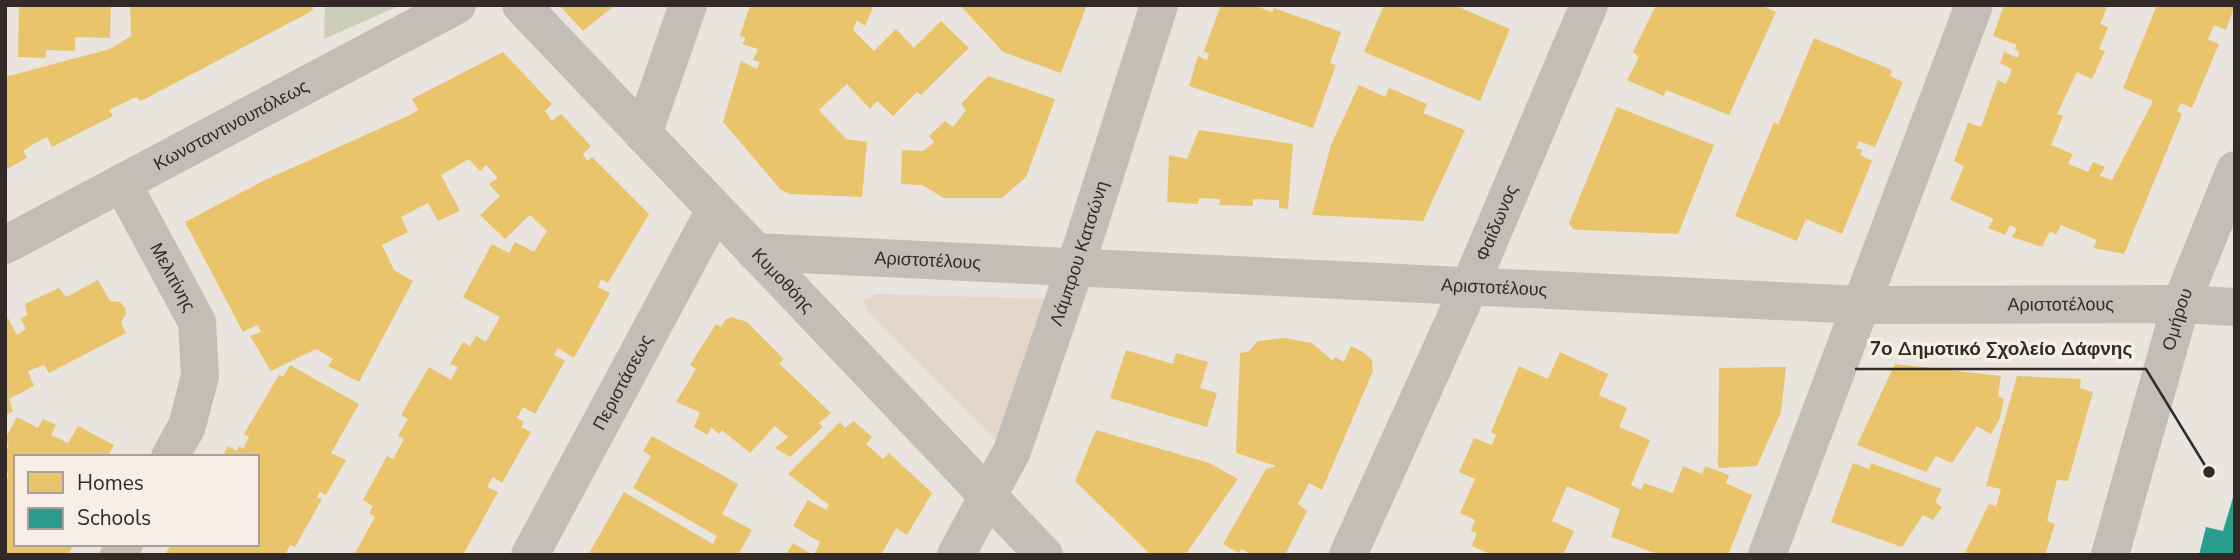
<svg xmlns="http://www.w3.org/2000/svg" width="2240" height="560" font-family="'Nunito Sans',sans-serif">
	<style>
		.green { fill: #ccceba }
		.plaza { fill: #e3d7cc }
		.homes { fill: #e9c46a }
		.schools { fill: #2a9d8f }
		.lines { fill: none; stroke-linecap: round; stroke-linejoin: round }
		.minor { stroke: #c3bdb8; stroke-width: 38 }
		.labels { text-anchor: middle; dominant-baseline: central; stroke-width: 7; stroke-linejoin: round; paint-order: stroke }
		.street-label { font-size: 18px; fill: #332a27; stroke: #f7eee6 }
		.leader { fill: none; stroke: #332a27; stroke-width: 2.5 }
		.callout-dot { fill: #332a27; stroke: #f7eee6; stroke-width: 2.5 }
		.callout-label { font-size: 19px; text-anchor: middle; font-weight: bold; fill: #332a27; stroke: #f7eee6; stroke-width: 7; stroke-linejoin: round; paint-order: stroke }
	</style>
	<rect width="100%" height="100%" fill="#eae4de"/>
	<path class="green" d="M325,5H401L324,39Z"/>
	<path class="plaza" d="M876,294L1051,299L998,443L867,310L864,300Z"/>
	<g class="homes">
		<path d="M19,5H111L110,38L75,37V51L46,50V58L18,57Z"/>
		<path d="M130,5H314L312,11L141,101L136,97L109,110L113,116L52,147L47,137L32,145L23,151L27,158L5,170V77L110,49L131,36Z"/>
		<path d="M559,5H615L583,31Z"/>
		<path d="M750,5H874L865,26L857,20L853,30L874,51L896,29L914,48L941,21L969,48L921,95L917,92L893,116L877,101L870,109L847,84L819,110L846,139L867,142L862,197L790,194L781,190L723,122L741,61L757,69L760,62L753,60L758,49L742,44L746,38L740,36Z"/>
		<path d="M960,5H1087L1061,73L1003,52Z"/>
		<path d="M1221,5H1253L1272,12L1274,8L1341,32L1330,63L1336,65L1313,128L1189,86L1198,56L1207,60L1209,54L1204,51Z"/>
		<path d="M1384,5H1454L1510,29L1480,101L1364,52Z"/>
		<path d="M1656,5H1761L1776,12L1729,115L1666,90L1664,96L1627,80L1639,57L1633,52Z"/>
		<path d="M2004,5H2108L2100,24L2108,27L2099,49L2105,51L2092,79L2077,72L2057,114L2063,116L2051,145L2073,154L2068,164L2088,172L2093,162L2105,167L2100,176L2112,180L2153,101L2123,88L2157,5H2235L2226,30L2214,25L2208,39L2219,44L2192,108L2181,103L2177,111L2182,114L2124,254L2093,248L2097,240L2061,225L2056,235L2050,231L2042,247L2012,237L2017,229L2010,225L2005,235L1988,228L1994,219L1950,200L1964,166L1954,161L1968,123L1981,127L1998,80L2006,84L2012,69L2000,63L2004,52L2018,58L2019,51L2015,49L2017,45L1993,36Z"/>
		<path d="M1814,38L1892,70L1890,76L1903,82L1875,147L1859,141L1856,148L1862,150L1860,155L1872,161L1842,234L1806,219L1797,241L1735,216L1774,122L1778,125Z"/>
		<path d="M503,52L552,104L545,111L552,121L561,114L591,146L583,154L587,161L592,157L649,214L608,283L601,279L598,287L610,293L574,358L558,348L554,355L565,361L535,414L523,407L517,418L524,422L521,427L531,432L502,483L493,477L487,487L498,492L463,555H354L375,517L369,513L373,506L363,500L387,456L393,459L404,439L398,436L408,419L401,415L429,367L451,380L458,367L450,364L463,342L470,346L476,336L486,342L500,317L463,297L492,244L509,253L515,242L534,252L547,231L530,215L505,239L480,215L500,196L489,184L498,178L486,165L480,171L469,159L441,175L460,211L438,221L428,203L401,217L408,232L382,245L394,270L413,281L359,382L328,366L333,359L316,349L271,371L250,336L261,332L257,325L243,332L185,222L263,181L412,114L418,110L412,99Z"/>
		<path d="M988,76L1055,99L1026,177L1002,198H944L922,185L901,184L902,150L923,151L934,142L929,136L945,121L953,127L966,110L961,104Z"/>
		<path d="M1359,85L1385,97L1389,88L1427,104L1423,113L1465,130L1423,221L1312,215L1331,145Z"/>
		<path d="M1617,107L1714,145L1678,234L1580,230L1573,229L1569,223Z"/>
		<path d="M1199,130L1293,144L1288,209L1279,208V200L1253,199V206L1219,205L1220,199L1199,198L1198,204L1167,202L1169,155L1187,159Z"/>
		<path d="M98,280L110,301L120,302L125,308L126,314L121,322L126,333L49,373L44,365L28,371L34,386L9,399L13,412L5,415V319L8,318L17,335L26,329L21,319L27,315L25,304L59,288L66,297Z"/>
		<path d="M732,317L747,322L784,359L779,363L785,369L831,413L819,423L823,427L790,457L775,448L788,437L775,426L750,453L722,430L719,434L711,427L708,435L694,427L700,412L676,402L696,369L690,365L716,324L721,327L726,319Z"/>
		<path d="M1284,338L1312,343L1333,361L1335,357L1344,362L1351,346L1363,352L1372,360L1373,371L1322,490L1309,483L1298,504L1307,511L1285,555H1252L1242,549L1239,553L1223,544L1266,469L1276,466L1236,453L1240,353L1248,352L1258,341Z"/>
		<path d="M1126,350L1173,364L1176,353L1208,362L1200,388L1217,393L1207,427L1110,398Z"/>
		<path d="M1560,352L1608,374L1599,395L1627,408L1619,427L1650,440L1631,485L1641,490L1644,483L1673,493L1683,466L1702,474L1705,466L1729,475L1726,483L1752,495L1728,555H1660L1611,537L1620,509L1567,486L1552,521L1574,531L1563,555H1492L1472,546L1477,533L1471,531L1475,520L1460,513L1475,479L1459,472L1474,438L1492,445L1496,435L1491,432L1519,366L1548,379Z"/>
		<path d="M1895,364L2001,376L1998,396L2004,399L2000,418L1991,434L1977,426L1952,463L1936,456L1926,472L1857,445Z"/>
		<path d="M290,365L359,404L331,453L346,460L326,495L320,492L317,497L322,499L295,547L290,545L285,555H165L171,544H257V457H222L228,446L236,451L239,446L243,449L249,437L244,434L279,375L283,377Z"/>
		<path d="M1786,367L1781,412L1757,466L1718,468L1719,368Z"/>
		<path d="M2017,376L2081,379L2080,388L2093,392L2068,481L2057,480L2047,521L2055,524L2045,555H1964L1989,504L1996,506L2001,489L1986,486Z"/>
		<path d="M17,417L38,428L43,419L56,425L51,435L68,443L78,426L114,445L107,457H16V544H74L68,555H5V481L9,474L5,472V453L9,445L5,443V439Z"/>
		<path d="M854,421L872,437L866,444L883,459L889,453L932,493L907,535L896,528L881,555H814L820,542L793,526L808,500L826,510L829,505L788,474L840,422L845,428Z"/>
		<path d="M1096,430L1209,463L1238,479L1185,555H1151L1075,481Z"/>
		<path d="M652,436L738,484L722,514L752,530L738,555H588L624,492L713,544L717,536L633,488L651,456L643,451Z"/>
		<path d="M1853,463L1869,469L1871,463L1942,489L1935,502L1942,507L1933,520L1923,515L1902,547L1831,522Z"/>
		<path d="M793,543L813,555H786Z"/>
	</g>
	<path class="schools" d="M2235,491V555H2199L2206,527L2223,531Z"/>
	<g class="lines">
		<g class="minor">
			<path id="s1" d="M521,5L1044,555"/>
			<path d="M643,134L688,5"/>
			<path id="s2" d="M122,183L197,322L200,376L187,426L170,457"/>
			<path id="s3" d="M5,245L457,5"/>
			<path id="s4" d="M755,252L1861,305L2181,304L2235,307"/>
			<path d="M119,555L124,544"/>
			<path id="s5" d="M530,555L715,210"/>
			<path id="s6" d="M956,555L1012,451L1075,268L1159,5"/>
			<path id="s7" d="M1348,555L1469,288L1589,5"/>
			<path d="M1767,555L1974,5"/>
			<path id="s8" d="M2110,555L2181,304L2235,170"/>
		</g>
	</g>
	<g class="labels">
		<g class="street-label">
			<text stroke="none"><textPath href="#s3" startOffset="256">Κωνσταντινουπόλεως</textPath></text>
			<text stroke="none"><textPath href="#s7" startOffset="364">Φαίδωνος</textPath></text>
			<text stroke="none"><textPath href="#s6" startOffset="327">Λάμπρου Κατσώνη</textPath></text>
			<text stroke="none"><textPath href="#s4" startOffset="173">Αριστοτέλους</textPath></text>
			<text stroke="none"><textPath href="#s2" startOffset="107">Μελιτίνης</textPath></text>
			<text stroke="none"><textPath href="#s1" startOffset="380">Κυμοθόης</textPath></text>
			<text stroke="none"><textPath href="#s4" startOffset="740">Αριστοτέλους</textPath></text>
			<text stroke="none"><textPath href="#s4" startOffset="1307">Αριστοτέλους</textPath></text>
			<text stroke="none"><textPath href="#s8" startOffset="245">Ομήρου</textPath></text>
			<text stroke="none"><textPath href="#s5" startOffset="196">Περιστάσεως</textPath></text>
		</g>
	</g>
	<path class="leader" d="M2209 472L2146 369H1855"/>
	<circle class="callout-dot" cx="2209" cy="472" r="7"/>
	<g class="callout-label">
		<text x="2001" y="355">7ο Δημοτικό Σχολείο Δάφνης</text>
	</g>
	<rect width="2240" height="560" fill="none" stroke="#332a27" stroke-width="14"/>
	<rect x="14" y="455" width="245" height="91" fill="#f7eee6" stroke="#a9a09a" stroke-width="2"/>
	<rect x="28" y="472" width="35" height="21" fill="#e9c46a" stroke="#a9a09a" stroke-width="2"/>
	<text x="77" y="490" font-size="21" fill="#332a27">Homes</text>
	<rect x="28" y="508" width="35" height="21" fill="#2a9d8f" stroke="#a9a09a" stroke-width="2"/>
	<text x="77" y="525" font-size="21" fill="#332a27">Schools</text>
</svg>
